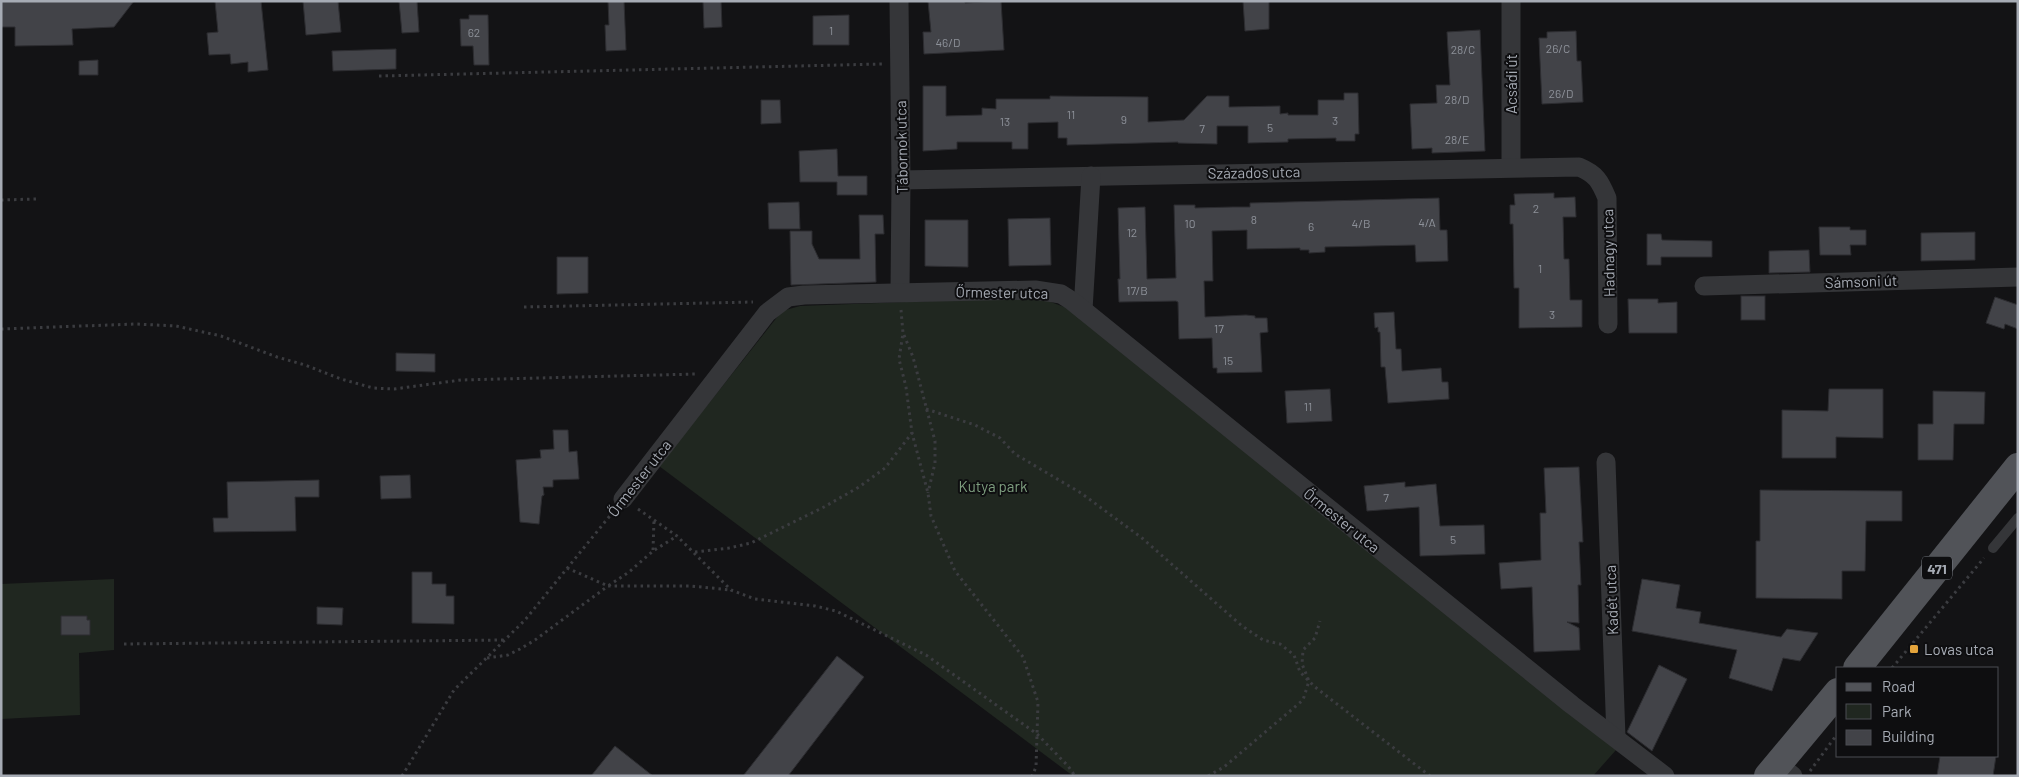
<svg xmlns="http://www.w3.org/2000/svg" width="2019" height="777" font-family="Barlow,sans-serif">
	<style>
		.green { fill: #202720 }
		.building { fill: #424348; stroke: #2d2d31 }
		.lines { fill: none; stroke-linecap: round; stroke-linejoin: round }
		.path { stroke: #3b3c40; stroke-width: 3; stroke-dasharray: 2.5 4; stroke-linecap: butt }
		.lane { stroke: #353639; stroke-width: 10 }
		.street { stroke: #353639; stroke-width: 19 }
		.primary { stroke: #515358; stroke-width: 28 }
		.poi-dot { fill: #e4a43c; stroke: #0e0e10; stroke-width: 2 }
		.labels { text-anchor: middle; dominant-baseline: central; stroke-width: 4; stroke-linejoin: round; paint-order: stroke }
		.number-label { font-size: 12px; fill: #8d9199 }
		.shield { fill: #0e0e10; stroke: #787c83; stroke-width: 1 }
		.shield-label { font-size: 14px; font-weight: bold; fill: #a6abb4 }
		.street-label { font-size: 15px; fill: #a6abb4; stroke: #0e0e10 }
		.park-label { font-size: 15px; fill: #7e9e7f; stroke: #0e0e10 }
		.poi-label { font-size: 15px; fill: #a6abb4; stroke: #0e0e10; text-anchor: start }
	</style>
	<rect width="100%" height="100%" fill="#131315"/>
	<g class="green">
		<path d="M1037,297L1067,308L1616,750L1593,776H1073L659,466L782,311L800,306Z"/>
		<path d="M114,579V650L79,653L80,715L1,719V584Z"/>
	</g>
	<g class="building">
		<path d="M1,1H134L114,27L72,29L73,45L15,46V27H1Z"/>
		<path d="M215,1H261L268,70L248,72V62L231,64L230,54L209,55L207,33L218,32Z"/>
		<path d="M303,1H338L341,32L306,35Z"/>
		<path d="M399,1H417L419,32L402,33Z"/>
		<path d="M608,1H624L626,50L606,51L605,25H609Z"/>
		<path d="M703,1H721L722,27L704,28Z"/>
		<path d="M928,1H965V3L1001,1L1004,50L924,54L923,32H931Z"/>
		<path d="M1243,1H1269V29L1245,31Z"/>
		<path d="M469,15H488L489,65H474L473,46H461L460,19H469Z"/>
		<path d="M849,15V45H813V16Z"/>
		<path d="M1480,30L1485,151L1432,153V148L1412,149L1410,104L1437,103L1436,85H1450L1447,32Z"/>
		<path d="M1576,31L1577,61H1581L1583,102L1542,104L1539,38H1547V32Z"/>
		<path d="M396,49V69L333,71L332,51Z"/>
		<path d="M98,60V75H79V61Z"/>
		<path d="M923,86H946V116L982,115V108L996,109V99H1050V96L1148,97V122L1184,120L1207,96H1229V107L1280,106V114L1288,113V115H1318V100H1344V93H1358L1359,134H1355V141H1336V138L1288,139V142L1248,143V126H1217V144L1178,143V142L1067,145V138H1058V122L1028,123V149H1012V142H957V149L923,151Z"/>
		<path d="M761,100H780L781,123L761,124Z"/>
		<path d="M837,149L838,176H867V195H837V182H800L799,151Z"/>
		<path d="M1554,193V198L1575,197L1576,217H1563L1564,259H1569L1570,300H1582V327L1519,328V288H1514L1513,224H1510V205H1515L1514,194Z"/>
		<path d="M1439,198L1440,230H1447L1448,261L1416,262L1415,245L1325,247V252L1309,253V250H1300V248L1247,249V230L1212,231L1213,281H1204L1205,317L1246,315L1255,316V318H1267L1268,332L1260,333L1262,372L1217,373V368H1213L1212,338L1179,339L1178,302L1176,301L1119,302L1118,279H1120L1118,208L1145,207L1147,279L1176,278L1174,205H1195V208L1233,207H1250V203Z"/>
		<path d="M799,202L800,229H769L768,203Z"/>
		<path d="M859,215H883L884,234H875L876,282L791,285L790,231H812V244L819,259H860Z"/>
		<path d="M1050,218L1051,265L1009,266L1008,219Z"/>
		<path d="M925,220H968V267L925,266Z"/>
		<path d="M1819,227H1850V230H1866V245H1850L1851,255H1820Z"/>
		<path d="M1975,232V260L1921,261V233Z"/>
		<path d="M1647,234H1661L1662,240L1712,241V257H1661V265H1647Z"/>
		<path d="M1809,250L1810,272L1769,273V251Z"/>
		<path d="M557,257H588V293L557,294Z"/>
		<rect x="1741" y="296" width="24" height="24"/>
		<path d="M1995,297L2018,305V329L2005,324L2004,329L1986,323Z"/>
		<path d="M1628,299H1658V303L1677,302V333H1629Z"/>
		<path d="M1394,312L1396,349H1401L1402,371L1441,368L1442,382H1448L1449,399L1388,403L1385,367H1381L1380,332H1378V327L1375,328L1374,313Z"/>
		<path d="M396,353L435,354V372L396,371Z"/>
		<path d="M1330,389L1332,421L1287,423L1285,391Z"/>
		<path d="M1829,389H1883V438L1836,437V458H1782V410L1828,411Z"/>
		<path d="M1933,391L1985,392L1984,424H1954L1953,460H1918V424H1933Z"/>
		<path d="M553,430H568L569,452L577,451L579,479L553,480V487H543L544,495L542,496L539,524L520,522L516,460L541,458L540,450L554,449Z"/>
		<path d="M1579,467L1583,542H1579L1581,585H1578L1579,623L1567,622L1579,628L1580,650L1534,652L1532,587L1501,589L1499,563L1541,560L1540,513H1546L1544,468Z"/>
		<path d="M410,475L411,498L381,499L380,476Z"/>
		<path d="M319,480V497H295L296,531L214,532L213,518H228L227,482Z"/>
		<path d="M1405,482V487L1436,484L1440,526L1484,525L1485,554L1420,556L1419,507L1367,511L1364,486Z"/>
		<path d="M1760,490L1902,491V521H1866L1865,571H1842V599L1756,598V541H1760Z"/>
		<path d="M412,572H432V584H446V596H454V624L412,623Z"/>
		<path d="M1642,579L1680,585L1676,608L1701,612L1699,623L1781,637L1787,629L1818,633L1800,661L1783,658L1772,691L1729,678L1737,650L1632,631Z"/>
		<path d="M317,607L343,608L342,625L317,624Z"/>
		<path d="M61,616H87V620H90V635H61Z"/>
		<path d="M837,656L864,677L788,776H743Z"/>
		<path d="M1659,665L1687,679L1652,751L1627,732Z"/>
		<path d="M615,746L653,776H591Z"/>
		<path d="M1940,756H1996L1993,776H1937Z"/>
	</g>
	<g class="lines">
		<g class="path">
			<path d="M379,76L882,64"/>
			<path d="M1,200L36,199"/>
			<path d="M524,307L753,302"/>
			<path d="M901,310L903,333L899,359L906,387L912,433L928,493L931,516L955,571L1023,657L1038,702L1036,767L1032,776"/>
			<path d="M1,329L136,324L176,326L221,336L277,357L305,365L341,379L373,388L394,389L461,380L697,374"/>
			<path d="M904,335L913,357L935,441V463L928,493"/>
			<path d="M926,409L975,425L1000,438L1015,454L1081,493L1142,538L1242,626L1263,640L1280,644L1294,655L1300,672L1315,687L1430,776"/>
			<path d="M638,509L677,536L731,590L755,599L815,606L836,611L926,655L1037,734L1068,766L1075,776"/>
			<path d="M653,550L654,520"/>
			<path d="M695,552L729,548L751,543L824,507L859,487L885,468L912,433"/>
			<path d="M567,568L608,586L629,572L653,551L677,536"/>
			<path d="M124,644L505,640"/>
			<path d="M487,658L508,655L520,649L535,640L608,586H691L731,590"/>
			<path d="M1892,668L1984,558"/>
			<path d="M1810,771L1838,733"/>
			<path d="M402,776L454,690L525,620L613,512"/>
			<path d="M1208,776L1224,767L1303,700L1309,681L1302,664L1303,650L1315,638L1320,621"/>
		</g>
		<path class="lane" d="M1993,548L2018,518"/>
		<g class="street">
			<path d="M899,1L901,180L900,292"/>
			<path d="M1511,167V1"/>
			<path d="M901,180L1579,167C1596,174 1600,181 1607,198L1608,324"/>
			<path d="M1704,286L2018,277"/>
			<path d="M1083,310L1091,176"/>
			<path d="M1606,462L1616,737"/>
			<path d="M623,499L767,313L788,297L804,295L1035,290L1061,294L1072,301L1572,705L1665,776"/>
			<path d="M1778,764L1793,776"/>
		</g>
		<g class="primary">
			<path d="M1857,668L2018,467"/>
			<path d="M1768,776L1838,692"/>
		</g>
	</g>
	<rect class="poi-dot" x="1909" y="644" width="10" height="10" rx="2.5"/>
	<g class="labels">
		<g class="number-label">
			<text x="831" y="30">1</text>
			<text x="474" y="32">62</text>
			<text x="948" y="42">46/D</text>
			<text x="1558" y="48">26/C</text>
			<text x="1463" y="49">28/C</text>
			<text x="1561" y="93">26/D</text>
			<text x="1457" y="99">28/D</text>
			<text x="1071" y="114">11</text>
			<text x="1124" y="119">9</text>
			<text x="1335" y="120">3</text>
			<text x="1005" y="121">13</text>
			<text x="1270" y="127">5</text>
			<text x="1202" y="128">7</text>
			<text x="1457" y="139">28/E</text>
			<text x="1536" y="208">2</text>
			<text x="1254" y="219">8</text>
			<text x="1427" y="222">4/A</text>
			<text x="1190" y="223">10</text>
			<text x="1361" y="223">4/B</text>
			<text x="1311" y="226">6</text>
			<text x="1132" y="232">12</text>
			<text x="1540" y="268">1</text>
			<text x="1137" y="290">17/B</text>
			<text x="1552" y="314">3</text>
			<text x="1219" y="328">17</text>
			<text x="1228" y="360">15</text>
			<text x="1308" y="406">11</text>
			<text x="1386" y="497">7</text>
			<text x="1453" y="539">5</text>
		</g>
		<rect class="shield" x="1922" y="556.5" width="30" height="23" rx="4"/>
		<g class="shield-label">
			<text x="1937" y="568">471</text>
		</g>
		<g class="street-label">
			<text transform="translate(1511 84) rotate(-90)">Acsádi út</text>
			<text transform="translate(901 147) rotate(-91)">Tábornok utca</text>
			<text transform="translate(1254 172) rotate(-1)">Százados utca</text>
			<text transform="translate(1608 253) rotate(-91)">Hadnagy utca</text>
			<text transform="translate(1861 281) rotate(-2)">Sámsoni út</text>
			<text transform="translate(1002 292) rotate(1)">Őrmester utca</text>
			<text transform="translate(639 478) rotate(-52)">Őrmester utca</text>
			<text transform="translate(1342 520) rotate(39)">Őrmester utca</text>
			<text transform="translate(1611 600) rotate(-92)">Kadét utca</text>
		</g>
		<g class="park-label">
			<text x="993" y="486">Kutya park</text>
		</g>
		<g class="poi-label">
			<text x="1924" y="649">Lovas utca</text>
		</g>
	</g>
	<rect width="2019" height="777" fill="none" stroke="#a6abb4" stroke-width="5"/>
	<rect x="1836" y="667" width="162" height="90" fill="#0e0e10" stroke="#4b4d52"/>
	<rect x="1846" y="683" width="25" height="8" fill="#515358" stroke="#4b4d52"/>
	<text x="1882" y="692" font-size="15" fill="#a6abb4">Road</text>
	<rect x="1846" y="704" width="25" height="15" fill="#202720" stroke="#4b4d52"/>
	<text x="1882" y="717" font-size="15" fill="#a6abb4">Park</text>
	<rect x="1846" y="730" width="25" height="15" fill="#424348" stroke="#4b4d52"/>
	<text x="1882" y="742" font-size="15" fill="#a6abb4">Building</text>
</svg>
